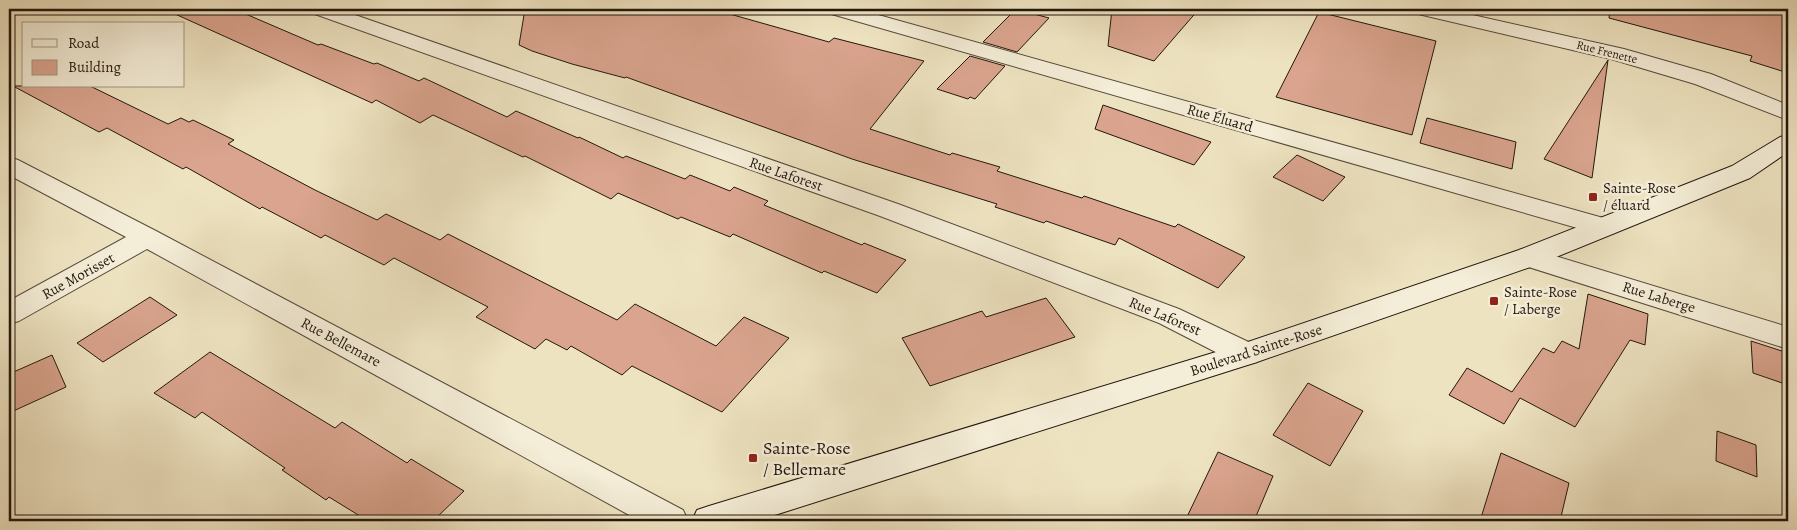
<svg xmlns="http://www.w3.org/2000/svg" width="1797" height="530" font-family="Alegreya,serif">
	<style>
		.building { fill: #daa48e; stroke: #23160d }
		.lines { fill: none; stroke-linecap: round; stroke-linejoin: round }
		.street-casing { stroke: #56493a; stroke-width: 2 }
		.secondary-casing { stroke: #23160d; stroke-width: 2 }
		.street { fill: #f4edd7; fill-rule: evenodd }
		.secondary { fill: #f4edd7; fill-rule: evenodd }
		.poi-dot { fill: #8f2418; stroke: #f4edd7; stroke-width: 2 }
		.labels { text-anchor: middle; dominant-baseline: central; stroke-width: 5; stroke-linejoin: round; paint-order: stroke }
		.far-street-label { font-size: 12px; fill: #23160d; stroke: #f4edd7 }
		.street-label { font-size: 15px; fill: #23160d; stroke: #f4edd7 }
		.poi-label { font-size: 15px; fill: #23160d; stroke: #f4edd7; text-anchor: start }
		.near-poi-label { font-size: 18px; fill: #23160d; stroke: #f4edd7; text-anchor: start }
	</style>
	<rect width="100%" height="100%" fill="#eee3c1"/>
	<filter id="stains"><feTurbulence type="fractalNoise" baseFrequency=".004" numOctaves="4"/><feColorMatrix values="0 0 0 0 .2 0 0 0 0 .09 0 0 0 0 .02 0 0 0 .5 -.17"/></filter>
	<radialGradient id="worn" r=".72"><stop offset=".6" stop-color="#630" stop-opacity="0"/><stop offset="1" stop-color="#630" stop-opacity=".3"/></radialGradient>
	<g class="building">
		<path d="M164,9H234L318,45L321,44L374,64L377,63L419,81L424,78L507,117L516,111L578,138L579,137L623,158L626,156L685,179L690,175L730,191L734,187L768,201L764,205L862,245L864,243L906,260L877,293L824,271L822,273L733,234L730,237L681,217L678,219L618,193L611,199L525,156L523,157L433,115L420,123L376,100L372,103Z"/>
		<path d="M525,9H712L829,42L834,38L924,61L870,129L950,155L952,153L1000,167L997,171L1082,198L1084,196L1175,227L1178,224L1245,257L1218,288L1119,238L1115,245L1046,221L1044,223L995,207L997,204L852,159L626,77L625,78L572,64L532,51L519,45Z"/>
		<path d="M1016,9L1049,18L1017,52L983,42Z"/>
		<path d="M1112,9H1199L1154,61L1108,46Z"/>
		<path d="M1610,9H1788V73L1750,61L1752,56L1609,18Z"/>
		<path d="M1319,12L1436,41L1412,135L1276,97Z"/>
		<path d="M970,56L1005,66L975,99L970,97L968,99L937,89Z"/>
		<path d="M1608,60L1592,178L1544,159Z"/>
		<path d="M13,86H90L168,124L181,118L189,122L193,120L234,140L228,144L315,190L377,220L386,214L440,240L448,234L617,320L635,304L716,346L744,317L789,338L722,412L632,366L622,375L571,346L567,350L546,339L535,349L476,317L488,307L394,258L384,265L325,235L321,238L262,207L260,209L186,167L183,169L107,128L99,132Z"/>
		<path d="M1103,105L1211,142L1194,165L1095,129Z"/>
		<path d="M1427,118L1516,142L1512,169L1420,143Z"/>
		<path d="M1297,155L1345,177L1323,201L1273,177Z"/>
		<path d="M1588,294L1648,314L1645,345L1630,340L1575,427L1520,398L1504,424L1449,395L1467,368L1512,392L1543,348L1554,353L1562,341L1579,349Z"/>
		<path d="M150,297L177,315L103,362L77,343Z"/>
		<path d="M1046,298L1075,337L930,386L902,338L982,311L986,317Z"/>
		<path d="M1751,341L1788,353V385L1753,373Z"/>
		<path d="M210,352L335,428L342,422L407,463L411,459L464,491L433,521H368L329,497L326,500L282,470L285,468L202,412L195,418L154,393Z"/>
		<path d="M52,355L66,387L9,413V374Z"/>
		<path d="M1308,383L1363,411L1330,466L1273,435Z"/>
		<path d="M1717,431L1756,445L1757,477L1716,461Z"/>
		<path d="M1218,452L1273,476L1254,521H1185Z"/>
		<path d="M1501,453L1569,483L1560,521H1480Z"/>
	</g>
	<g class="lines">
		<defs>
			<g id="street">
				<path d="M309,9H338L898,204L1179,309L1257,346L1261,354L1257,362L1246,365L1235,362L1159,323L880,216L312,13Z"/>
				<path d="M825,9H857L1614,221L1618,227L1614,233L1605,236L828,13Z"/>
				<path d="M1411,9H1446L1624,49L1711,74L1788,105V120L1695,84L1611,59L1414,13Z"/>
				<path d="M9,157L18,160L156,231L683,510L688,521H640L147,249L19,321L9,324V301L126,237L9,175Z"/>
				<path d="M1529,248L1788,327V349L1519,264L1515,257L1519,250Z"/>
			</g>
			<path id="secondary" d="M1788,135V152L1750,178L1539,264L1257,362L756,521H692L697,510L709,506L1239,345L1519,250L1732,166L1780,137Z"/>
		</defs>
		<use href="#street" class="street-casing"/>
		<use href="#secondary" class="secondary-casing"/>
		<use href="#street" class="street"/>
		<use href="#secondary" class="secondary"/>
	</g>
	<g class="poi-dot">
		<rect x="1588" y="192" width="10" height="10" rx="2.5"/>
		<rect x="1489" y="296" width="10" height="10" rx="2.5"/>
		<rect x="748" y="453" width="10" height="10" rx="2.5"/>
	</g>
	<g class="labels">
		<g class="far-street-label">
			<text transform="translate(1607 52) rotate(14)">Rue Frenette</text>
		</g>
		<g class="street-label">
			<text transform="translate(1220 118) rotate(16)">Rue Éluard</text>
			<text transform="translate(786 174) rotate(19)">Rue Laforest</text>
			<text transform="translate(78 276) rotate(-29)">Rue Morisset</text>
			<text transform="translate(1659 297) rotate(17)">Rue Laberge</text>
			<text transform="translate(1165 316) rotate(23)">Rue Laforest</text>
			<text transform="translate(341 342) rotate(28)">Rue Bellemare</text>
			<text transform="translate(1256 350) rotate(-18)">Boulevard Sainte-Rose</text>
		</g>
		<g class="poi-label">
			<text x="1603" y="188">Sainte-Rose<tspan x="1603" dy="17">/ éluard</tspan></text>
			<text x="1504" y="292">Sainte-Rose<tspan x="1504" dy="17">/ Laberge</tspan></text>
		</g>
		<g class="near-poi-label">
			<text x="763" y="448">Sainte-Rose<tspan x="763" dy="21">/ Bellemare</tspan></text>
		</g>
	</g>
	<rect width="1797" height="530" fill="none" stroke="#eee3c1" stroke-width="30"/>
	<rect x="10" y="10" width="1777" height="510" fill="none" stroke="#23160d" stroke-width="2.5"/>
	<rect x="15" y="15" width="1767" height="500" fill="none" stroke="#23160d"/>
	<rect x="22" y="22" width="162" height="65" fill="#f4edd7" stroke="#a09786"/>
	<rect x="32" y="39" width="25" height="8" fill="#f4edd7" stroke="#a09786"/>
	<text x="68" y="48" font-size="15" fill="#23160d">Road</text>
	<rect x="32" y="60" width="25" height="15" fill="#daa48e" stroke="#a09786"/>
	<text x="68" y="72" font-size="15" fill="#23160d">Building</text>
	<rect width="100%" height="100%" filter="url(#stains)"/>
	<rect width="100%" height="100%" fill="url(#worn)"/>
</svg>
